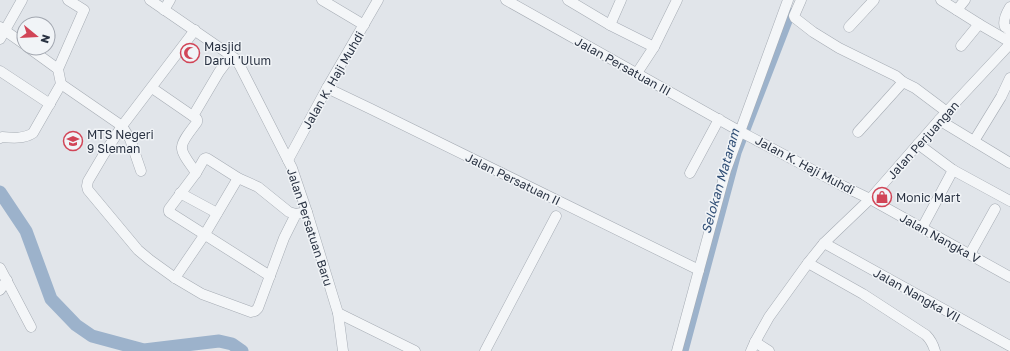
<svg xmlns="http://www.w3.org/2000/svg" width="1010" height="351" font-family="'Golos Text',sans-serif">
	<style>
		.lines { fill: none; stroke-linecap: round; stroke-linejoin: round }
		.canal { stroke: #9cb2cb; stroke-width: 7 }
		.river { stroke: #9cb2cb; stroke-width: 13 }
		.minor-casing { stroke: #a6acb4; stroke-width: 11 }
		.minor { stroke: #f4f6f8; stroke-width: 10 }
		.labels { text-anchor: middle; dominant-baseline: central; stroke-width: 3; stroke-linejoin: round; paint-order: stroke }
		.poi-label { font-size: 12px; fill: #293242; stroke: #f1f4f7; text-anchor: start }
		.street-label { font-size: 12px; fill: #293242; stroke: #f1f4f7 }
		.water-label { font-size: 13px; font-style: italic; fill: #325077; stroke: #f1f4f7 }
	</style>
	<rect width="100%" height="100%" fill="#e1e5ea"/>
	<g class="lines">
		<path class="canal" d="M685,351L738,153L793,11"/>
		<path class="river" d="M0,192L26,231L51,299L76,325L92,336L144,350L219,341L232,344L242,351"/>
		<defs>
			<g id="minor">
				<path d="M150,0L236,59L240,66L292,168L307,212L338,313L343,351"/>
				<path d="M322,0L364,25"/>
				<path d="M506,0L741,132L843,186L870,199L1010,277"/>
				<path d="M568,0L610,25L654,47"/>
				<path d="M801,0L794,16L795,18L813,32L839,48L896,76L903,82L915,88L947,112"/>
				<path d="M941,0L979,24L1010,42"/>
				<path d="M1010,7C1007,12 1002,21 1005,27C1006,27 1010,31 1010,32"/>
				<path d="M164,10L170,0"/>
				<path d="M957,10L965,0"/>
				<path d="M610,25L621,0"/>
				<path d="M0,27L24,44"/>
				<path d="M849,27L874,0"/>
				<path d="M195,30L122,126L104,154L88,181L87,186L88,190L138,250L150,260L175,278L202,294L251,312L255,311L258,308L284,238L296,214L307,212"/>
				<path d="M0,39L22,0"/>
				<path d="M961,46L979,24"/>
				<path d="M29,48L58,69"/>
				<path d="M0,71L50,104"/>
				<path d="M637,73L654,47L677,0"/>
				<path d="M61,84L122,126L130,139L141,171"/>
				<path d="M152,88L197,119V122C193,128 182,140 182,147C181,154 192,166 196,173L169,209V212L270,276"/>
				<path d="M327,88L371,109L699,270"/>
				<path d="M193,116L219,72L231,56"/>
				<path d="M939,120L1010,163"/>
				<path d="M858,132L903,82"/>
				<path d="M0,138L2,137C12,138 24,139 33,133L61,84L58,69L84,10L68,0"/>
				<path d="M974,141L1001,97L1010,78"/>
				<path d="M918,144L953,170L1010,201"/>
				<path d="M288,160L327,88L378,0"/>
				<path d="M196,173L204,159L206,158L208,159L238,178L258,187L289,212L296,214"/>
				<path d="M690,173L719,119"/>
				<path d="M180,193L217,213"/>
				<path d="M922,228L953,170"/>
				<path d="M824,243L1010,346"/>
				<path d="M970,254L995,209"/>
				<path d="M808,263L863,294L926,335C931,340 933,344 935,351"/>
				<path d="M0,268L31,327"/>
				<path d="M175,278L205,234L238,178"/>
				<path d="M0,290L7,280"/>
				<path d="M338,313L415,351"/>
				<path d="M755,342L769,351"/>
				<path d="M485,351L556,216"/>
				<path d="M677,351L726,170L788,0"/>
				<path d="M751,351L755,342L769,317L808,263L824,243L870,199L939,120L1010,44"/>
			</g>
		</defs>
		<use href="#minor" class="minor-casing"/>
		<use href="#minor" class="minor"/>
	</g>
	<defs>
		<symbol id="mosque-ring" viewBox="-11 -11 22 22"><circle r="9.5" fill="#f1f4f7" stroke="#d14557" stroke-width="1.5"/><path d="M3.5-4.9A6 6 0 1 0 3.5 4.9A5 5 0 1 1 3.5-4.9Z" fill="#d14557"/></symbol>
		<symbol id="school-ring" viewBox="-11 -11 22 22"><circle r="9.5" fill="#f1f4f7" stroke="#d14557" stroke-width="1.5"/><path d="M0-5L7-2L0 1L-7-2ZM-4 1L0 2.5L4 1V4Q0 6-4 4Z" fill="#d14557"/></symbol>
		<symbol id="shop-ring" viewBox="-11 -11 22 22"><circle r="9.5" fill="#f1f4f7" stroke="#d14557" stroke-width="1.5"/><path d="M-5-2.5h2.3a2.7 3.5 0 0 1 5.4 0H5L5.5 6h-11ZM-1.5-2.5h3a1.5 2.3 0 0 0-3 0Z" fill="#d14557"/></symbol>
	</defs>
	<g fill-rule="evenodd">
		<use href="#mosque-ring" x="179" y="42" width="22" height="22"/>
		<use href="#school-ring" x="62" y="130" width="22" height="22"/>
		<use href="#shop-ring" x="871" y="186" width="22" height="22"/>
	</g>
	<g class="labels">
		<g class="poi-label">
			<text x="204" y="46">Masjid<tspan x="204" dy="14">Darul 'Ulum</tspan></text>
			<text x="87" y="134">MTS Negeri<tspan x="87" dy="14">9 Sleman</tspan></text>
			<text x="896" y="197">Monic Mart</text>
		</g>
		<g class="street-label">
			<text transform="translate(623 66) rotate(29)">Jalan Persatuan III</text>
			<text transform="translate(333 80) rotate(-60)">Jalan K. Haji Muhdi</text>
			<text transform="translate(923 140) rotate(-48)">Jalan Perjuangan</text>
			<text transform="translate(805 165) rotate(28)">Jalan K. Haji Muhdi</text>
			<text transform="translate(513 179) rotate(26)">Jalan Persatuan II</text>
			<text transform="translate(310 227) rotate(72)">Jalan Persatuan Baru</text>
			<text transform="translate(940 238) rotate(29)">Jalan Nangka V</text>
			<text transform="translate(917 295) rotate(29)">Jalan Nangka VII</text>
		</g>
		<g class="water-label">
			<text transform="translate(720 181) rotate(-74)">Selokan Mataram</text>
		</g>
	</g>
	<g transform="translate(36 36) rotate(108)"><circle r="19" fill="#f1f4f7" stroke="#a1a6af"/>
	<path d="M0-3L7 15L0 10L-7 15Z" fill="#d14557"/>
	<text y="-6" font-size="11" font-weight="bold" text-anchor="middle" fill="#293242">N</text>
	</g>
</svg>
